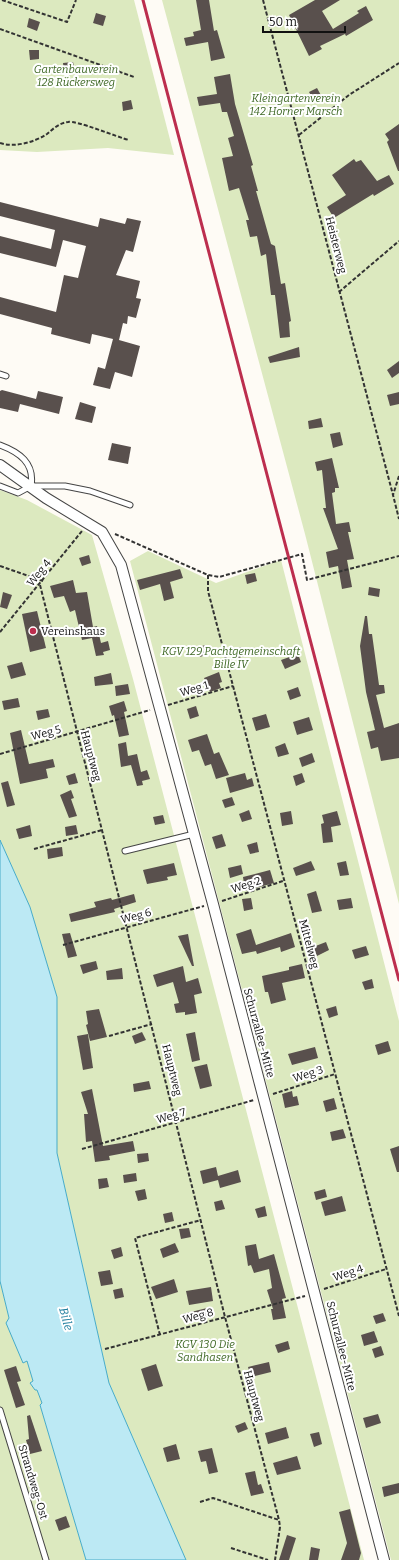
<svg xmlns="http://www.w3.org/2000/svg" width="399" height="1560" font-family="Bitter,serif">
	<style>
		.green { fill: #dce9bf }
		.water { fill: #bce9f4; stroke: #46abc8 }
		.building { fill: #59504d }
		.lines { fill: none; stroke-linecap: round; stroke-linejoin: round }
		.service-casing { stroke: #444; stroke-width: 7 }
		.minor-casing { stroke: #444; stroke-width: 12 }
		.path { stroke: #333; stroke-width: 2; stroke-dasharray: 4 2; stroke-linecap: butt }
		.service { stroke: #fff; stroke-width: 5 }
		.minor { stroke: #fff; stroke-width: 10 }
		.rail { stroke: #bc2e4e; stroke-width: 3 }
		.poi-dot { fill: #bc2e4e; stroke: #fff; stroke-width: 1.5 }
		.labels { text-anchor: middle; dominant-baseline: central; stroke-width: 4; stroke-linejoin: round; paint-order: stroke }
		.park-label { font-size: 11px; font-style: italic; fill: #3d6723; stroke: #fff }
		.street-label { font-size: 11px; fill: #111; stroke: #fff }
		.poi-label { font-size: 11px; fill: #111; stroke: #fff; text-anchor: start }
		.water-label { font-size: 12px; font-style: italic; fill: #1e7d9e; stroke: #fff }
	</style>
	<rect width="100%" height="100%" fill="#fefbf5"/>
	<g class="green">
		<path d="M0,0H134L174,155L108,148L37,152L0,150Z"/>
		<path d="M162,0H399V904L305,534Z"/>
		<path d="M0,490L27,500L92,535L133,679L364,1560H186L109,1383L57,1153V997L30,907L0,840Z"/>
		<path d="M148,551L216,583L281,560L399,1021V1560H391L130,561Z"/>
		<path d="M0,1281L9,1318L23,1362L27,1360L33,1381L31,1383L37,1389L42,1403L40,1405L86,1560H0Z"/>
	</g>
	<path class="water" d="M0,840L30,907L57,997V1153L109,1383L186,1560H86L40,1405L42,1403L37,1390H35L30,1383L33,1381L27,1361L23,1363L6,1323L9,1318L0,1281Z"/>
	<g class="building">
		<path d="M196,0H209L214,31L217,30L225,58L211,61L208,42L186,46L184,38L194,36L193,32L201,30Z"/>
		<path d="M315,0H340L322,11L333,29L359,13L357,11L366,6L373,20L346,36L345,34L320,46L322,49L309,56L289,15Z"/>
		<path d="M96,13L106,16L103,26L93,23Z"/>
		<path d="M29,18L40,22L37,31L27,27Z"/>
		<path d="M29,50H39V59L30,60Z"/>
		<path d="M73,62L75,70L64,72L63,63Z"/>
		<path d="M230,74L235,104L253,165L251,166L258,191H256L271,244L275,246L281,284L285,283L291,321L289,322L290,337L280,338L275,295H271L266,254L261,256L257,236L250,237L246,220H249L239,188L229,191L222,158L233,156L228,138L234,136L227,112H222L220,103L199,106L197,97L217,94L214,77Z"/>
		<path d="M317,88L323,99L315,103L309,92Z"/>
		<path d="M131,100L133,109L123,111L122,102Z"/>
		<path d="M399,124V171H398L387,142L389,140L385,134Z"/>
		<path d="M354,159L356,162L361,160L377,181L389,175L394,184L374,196L373,194L334,218L327,207L346,195L332,175Z"/>
		<path d="M0,202L98,227L100,218L125,224L127,218L141,221L133,252L126,250L116,275L140,281L136,298L141,299L136,318L128,316L127,324L123,323L119,340L140,346L132,377L115,372L110,389L93,385L98,367L105,369L113,339L92,334L90,344L51,334L52,328L0,314V297L56,312L64,275L78,278L86,246L63,240L56,267L0,253V236L51,249L55,230L0,216Z"/>
		<path d="M299,347L300,357L270,363L268,357Z"/>
		<path d="M399,361V373L392,378L387,370Z"/>
		<path d="M2,390L36,399L38,391L63,397L59,414L20,404L18,412L0,408V391Z"/>
		<path d="M399,392V404L390,406L387,395Z"/>
		<path d="M80,402L96,407L92,423L75,419Z"/>
		<path d="M321,418L323,427L309,429L308,421Z"/>
		<path d="M340,432L343,445L333,448L330,434Z"/>
		<path d="M112,443L131,447L128,464L108,460Z"/>
		<path d="M332,458L339,488H335V492L332,493L336,524L349,522L351,532H348L354,559L347,560L352,587L342,589L338,566L329,568L326,552L338,549L323,508H326L322,470L317,471L315,462Z"/>
		<path d="M89,555L91,563L82,566L79,558Z"/>
		<path d="M180,569L183,578L170,582L174,598L164,601L160,584L140,590L137,580Z"/>
		<path d="M255,573L257,581L247,584L245,575Z"/>
		<path d="M73,580L76,593L87,592L93,627L97,626L101,643L108,641L110,650L103,652L104,655L96,656L92,638L82,640L75,610L70,612L64,596L54,598L50,586Z"/>
		<path d="M369,587L380,589L379,597L368,595Z"/>
		<path d="M3,592L12,595L7,609L0,607Z"/>
		<path d="M37,611L46,648L30,652L22,614Z"/>
		<path d="M365,616H367L369,634H372L379,685H384L385,693L376,695L384,728L399,723V758L381,761L378,747L371,749L367,732L375,730L366,692L360,646Z"/>
		<path d="M205,645L208,654L200,657L197,648Z"/>
		<path d="M241,647L244,656L236,659L233,650Z"/>
		<path d="M298,654L301,662L285,669L281,660Z"/>
		<path d="M22,662L26,675L11,679L7,666Z"/>
		<path d="M219,672L222,682L219,683L221,688L210,692L204,678Z"/>
		<path d="M111,673L113,684L95,686L94,677Z"/>
		<path d="M128,684L130,694L116,696L115,686Z"/>
		<path d="M298,687L301,696L290,700L287,691Z"/>
		<path d="M18,698L20,707L4,710L2,701Z"/>
		<path d="M124,701L127,711L124,712L129,735L119,737L114,715L112,716L109,706Z"/>
		<path d="M196,706L199,716L190,719L187,709Z"/>
		<path d="M48,709L50,717L38,720L36,711Z"/>
		<path d="M266,714L270,727L256,731L252,718Z"/>
		<path d="M309,717L313,730L297,735L293,722Z"/>
		<path d="M21,730L29,764L53,759L55,767L46,769L48,778L20,784L10,733Z"/>
		<path d="M207,734L214,754L219,752L229,775L216,779L211,764L205,766L199,750L192,752L188,740Z"/>
		<path d="M126,742L128,756L137,754L141,772L147,770L150,779L142,781L143,785L137,786L131,765L121,767L118,744Z"/>
		<path d="M285,743L289,754L278,757L275,747Z"/>
		<path d="M312,753L315,762L302,767L299,758Z"/>
		<path d="M75,773L78,783L69,785L66,776Z"/>
		<path d="M245,773L247,780L252,778L254,786L230,793L226,778Z"/>
		<path d="M302,773L305,782L296,786L293,776Z"/>
		<path d="M8,781L15,805L7,807L1,783Z"/>
		<path d="M71,790L74,798L71,799L77,816L69,818L60,795Z"/>
		<path d="M232,797L235,805L225,808L222,800Z"/>
		<path d="M249,810L252,819L242,822L239,814Z"/>
		<path d="M291,811L293,824L282,826L280,813Z"/>
		<path d="M337,811L341,825L331,827L333,842L323,843L321,824L324,823L322,815Z"/>
		<path d="M163,815L165,823L155,825L153,817Z"/>
		<path d="M30,825L32,836L19,839L16,829Z"/>
		<path d="M76,825L78,834L66,836L65,827Z"/>
		<path d="M222,834L226,846L216,849L212,837Z"/>
		<path d="M257,842L259,852L250,854L247,845Z"/>
		<path d="M62,847L63,856L48,859L47,849Z"/>
		<path d="M311,861L315,870L296,876L293,868Z"/>
		<path d="M346,861L349,875L340,876L337,863Z"/>
		<path d="M174,863L177,875L167,877L168,880L147,884L143,870Z"/>
		<path d="M241,865L243,874L230,878L228,868Z"/>
		<path d="M270,870L274,883L245,891L243,877Z"/>
		<path d="M316,891L322,911L312,913L307,894Z"/>
		<path d="M134,894L136,902L114,909L115,912L71,922L69,914L96,907L94,902L111,898L112,900Z"/>
		<path d="M251,898L253,909L244,911L242,899Z"/>
		<path d="M351,898L353,908L339,910L337,900Z"/>
		<path d="M251,929L256,945L291,933L295,947L281,952L280,947L257,954L256,951L242,954L236,934Z"/>
		<path d="M70,933L77,956L68,958L62,934Z"/>
		<path d="M188,934L194,966H192L178,936Z"/>
		<path d="M326,942L329,950L317,956L313,947Z"/>
		<path d="M366,946L369,955L355,959L352,950Z"/>
		<path d="M96,961L98,969L83,974L80,965Z"/>
		<path d="M302,964L305,978L282,983L286,1000L271,1004L268,992H265L262,976L289,970V967Z"/>
		<path d="M183,966L186,982L198,978L202,993L194,995L197,1013L185,1015V1012L176,1013L174,1004L179,1003L173,982L157,987L153,975Z"/>
		<path d="M122,968L123,979L107,980L106,971Z"/>
		<path d="M372,979L374,988L365,990L362,982Z"/>
		<path d="M336,1006L338,1015L329,1018L326,1009Z"/>
		<path d="M99,1009L107,1037L90,1041L86,1025L88,1024L86,1011Z"/>
		<path d="M142,1032L146,1040L135,1044L132,1036Z"/>
		<path d="M195,1032L200,1060L192,1062L186,1034Z"/>
		<path d="M88,1034L93,1068L83,1070L77,1036Z"/>
		<path d="M388,1041L391,1051L378,1055L375,1045Z"/>
		<path d="M315,1047L318,1058L292,1065L288,1054Z"/>
		<path d="M207,1064L212,1086L200,1089L194,1067Z"/>
		<path d="M149,1081L151,1089L134,1092L133,1084Z"/>
		<path d="M92,1089L103,1146L133,1141L135,1151L109,1156L110,1160L95,1162L92,1141L86,1142L84,1114H88L81,1092Z"/>
		<path d="M292,1091L293,1097L297,1096L299,1105L285,1108L282,1094Z"/>
		<path d="M334,1098L337,1109L326,1112L323,1101Z"/>
		<path d="M343,1129L346,1138L332,1141L330,1132Z"/>
		<path d="M399,1146V1172H397L390,1149Z"/>
		<path d="M148,1153L149,1161L138,1163L137,1154Z"/>
		<path d="M216,1167L218,1176L238,1170L241,1182L220,1188L218,1180L203,1184L200,1171Z"/>
		<path d="M136,1173L137,1181L124,1183L123,1175Z"/>
		<path d="M107,1178L109,1187L99,1189L98,1179Z"/>
		<path d="M145,1189L147,1199L138,1201L135,1191Z"/>
		<path d="M325,1189L327,1197L316,1200L314,1192Z"/>
		<path d="M342,1196L346,1211L325,1216L321,1202Z"/>
		<path d="M222,1200L225,1209L216,1211L214,1202Z"/>
		<path d="M265,1206L267,1216L258,1218L255,1209Z"/>
		<path d="M172,1212L174,1221L165,1223L163,1214Z"/>
		<path d="M189,1228L191,1237L181,1239L179,1229Z"/>
		<path d="M175,1243L179,1252L163,1258L160,1249Z"/>
		<path d="M256,1244L259,1259L274,1254L286,1298L282,1299L286,1318L273,1320L271,1309H273L267,1290L272,1288L269,1269L254,1273L251,1265L248,1266L245,1246Z"/>
		<path d="M121,1247L123,1256L114,1259L111,1250Z"/>
		<path d="M110,1270L113,1284L101,1286L98,1272Z"/>
		<path d="M174,1279L178,1292L156,1299L151,1287Z"/>
		<path d="M211,1287L213,1301L189,1305L186,1291Z"/>
		<path d="M122,1288L124,1297L115,1299L113,1290Z"/>
		<path d="M207,1308L209,1316L185,1322L183,1314Z"/>
		<path d="M383,1313L386,1321L376,1324L373,1316Z"/>
		<path d="M374,1331L378,1342L364,1346L361,1335Z"/>
		<path d="M288,1341L290,1349L278,1353L275,1345Z"/>
		<path d="M381,1346L384,1355L375,1358L372,1349Z"/>
		<path d="M269,1362L271,1372L251,1377L248,1367Z"/>
		<path d="M156,1364L163,1386L148,1391L141,1369Z"/>
		<path d="M16,1366L21,1381L17,1382L25,1405L16,1408L4,1370Z"/>
		<path d="M378,1414L381,1423L366,1428L363,1418Z"/>
		<path d="M30,1415L42,1451L30,1454L26,1440L29,1439L27,1416Z"/>
		<path d="M245,1422L248,1429L238,1433L235,1426Z"/>
		<path d="M286,1427L289,1438L268,1444L265,1433Z"/>
		<path d="M319,1432L322,1444L314,1447L310,1434Z"/>
		<path d="M176,1444L180,1459L167,1462L163,1448Z"/>
		<path d="M212,1448L218,1472L209,1474L206,1461L201,1462L198,1451Z"/>
		<path d="M297,1456L301,1469L277,1475L273,1463Z"/>
		<path d="M255,1471L258,1485L261,1484L264,1493L251,1496L245,1473Z"/>
		<path d="M399,1483V1493L384,1497L382,1487Z"/>
		<path d="M350,1509L361,1553L359,1560H341L347,1543L339,1512Z"/>
		<path d="M66,1516L70,1527L59,1531L55,1520Z"/>
		<path d="M287,1535L296,1538L289,1560H279Z"/>
		<path d="M311,1547L320,1549L318,1560H309Z"/>
	</g>
	<g class="lines">
		<defs>
			<g id="service">
				<path d="M0,374L6,376"/>
				<path d="M0,445C19,452 35,463 31,486"/>
				<path d="M0,486L18,493L31,486H65L90,491L130,505"/>
				<path d="M125,851L194,834"/>
				<path d="M0,1410L46,1560"/>
			</g>
			<path id="minor" d="M0,465L46,498L102,532L121,565L213,904L384,1560"/>
		</defs>
		<use href="#service" class="service-casing"/>
		<use href="#minor" class="minor-casing"/>
		<g class="path">
			<path d="M2,0L67,22L76,0"/>
			<path d="M263,0L393,495"/>
			<path d="M0,29L134,77"/>
			<path d="M299,135L349,95L399,63"/>
			<path d="M0,143C14,148 35,142 47,134C53,129 59,123 68,122C76,120 117,137 129,140"/>
			<path d="M339,292L399,241"/>
			<path d="M399,476L393,495L399,519"/>
			<path d="M115,534L208,575L219,577L302,554L307,580L399,556"/>
			<path d="M0,566L43,581"/>
			<path d="M208,575V591L399,1316"/>
			<path d="M40,585L225,1317L279,1520L280,1527L275,1560"/>
			<path d="M0,632L82,531"/>
			<path d="M168,705L233,686"/>
			<path d="M0,754L150,710"/>
			<path d="M34,849L102,830"/>
			<path d="M222,901L283,881"/>
			<path d="M63,945L204,906"/>
			<path d="M109,1036L152,1024"/>
			<path d="M273,1094L335,1074"/>
			<path d="M82,1149L254,1100"/>
			<path d="M324,1289L386,1269"/>
			<path d="M160,1335L135,1238L201,1220"/>
			<path d="M105,1349L305,1296"/>
			<path d="M200,1502L213,1498L279,1520"/>
			<path d="M231,1548L268,1560"/>
		</g>
		<use href="#service" class="service"/>
		<use href="#minor" class="minor"/>
		<path class="rail" d="M143,0L399,980"/>
	</g>
	<circle class="poi-dot" cx="33" cy="631" r="4"/>
	<g class="labels">
		<g class="park-label">
			<text x="76" y="69">Gartenbauverein<tspan x="76" dy="13">128 Rückersweg</tspan></text>
			<text x="296" y="98">Kleingartenverein<tspan x="296" dy="13">142 Horner Marsch</tspan></text>
			<text x="231" y="651">KGV 129 Pachtgemeinschaft<tspan x="231" dy="13">Bille IV</tspan></text>
			<text x="205" y="1344">KGV 130 Die<tspan x="205" dy="13">Sandhasen</tspan></text>
		</g>
		<g class="street-label">
			<text transform="translate(336 245) rotate(76)">Heisterweg</text>
			<text transform="translate(39 573) rotate(-51)">Weg 4</text>
			<text transform="translate(194 689) rotate(-16)">Weg 1</text>
			<text transform="translate(46 733) rotate(-15)">Weg 5</text>
			<text transform="translate(91 756) rotate(75)">Hauptweg</text>
			<text transform="translate(246 885) rotate(-18)">Weg 2</text>
			<text transform="translate(136 916) rotate(-15)">Weg 6</text>
			<text transform="translate(309 944) rotate(75)">Mittelweg</text>
			<text transform="translate(259 1033) rotate(75)">Schurzallee-Mitte</text>
			<text transform="translate(172 1070) rotate(76)">Hauptweg</text>
			<text transform="translate(308 1074) rotate(-18)">Weg 3</text>
			<text transform="translate(171 1116) rotate(-16)">Weg 7</text>
			<text transform="translate(348 1273) rotate(-18)">Weg 4</text>
			<text transform="translate(198 1316) rotate(-15)">Weg 8</text>
			<text transform="translate(341 1346) rotate(76)">Schurzallee-Mitte</text>
			<text transform="translate(254 1396) rotate(75)">Hauptweg</text>
			<text transform="translate(33 1482) rotate(73)">Strandweg-Ost</text>
		</g>
		<g class="poi-label">
			<text x="41" y="631">Vereinshaus</text>
		</g>
		<g class="water-label">
			<text transform="translate(66 1319) rotate(74)">Bille</text>
		</g>
	</g>
	<path d="M263 26v6h82v-6" fill="none" stroke="#111111" stroke-width="2"/>
	<text x="269" y="26" font-size="12" fill="#111111" stroke="#ffffff" stroke-width="3" paint-order="stroke">50 m</text>
</svg>
